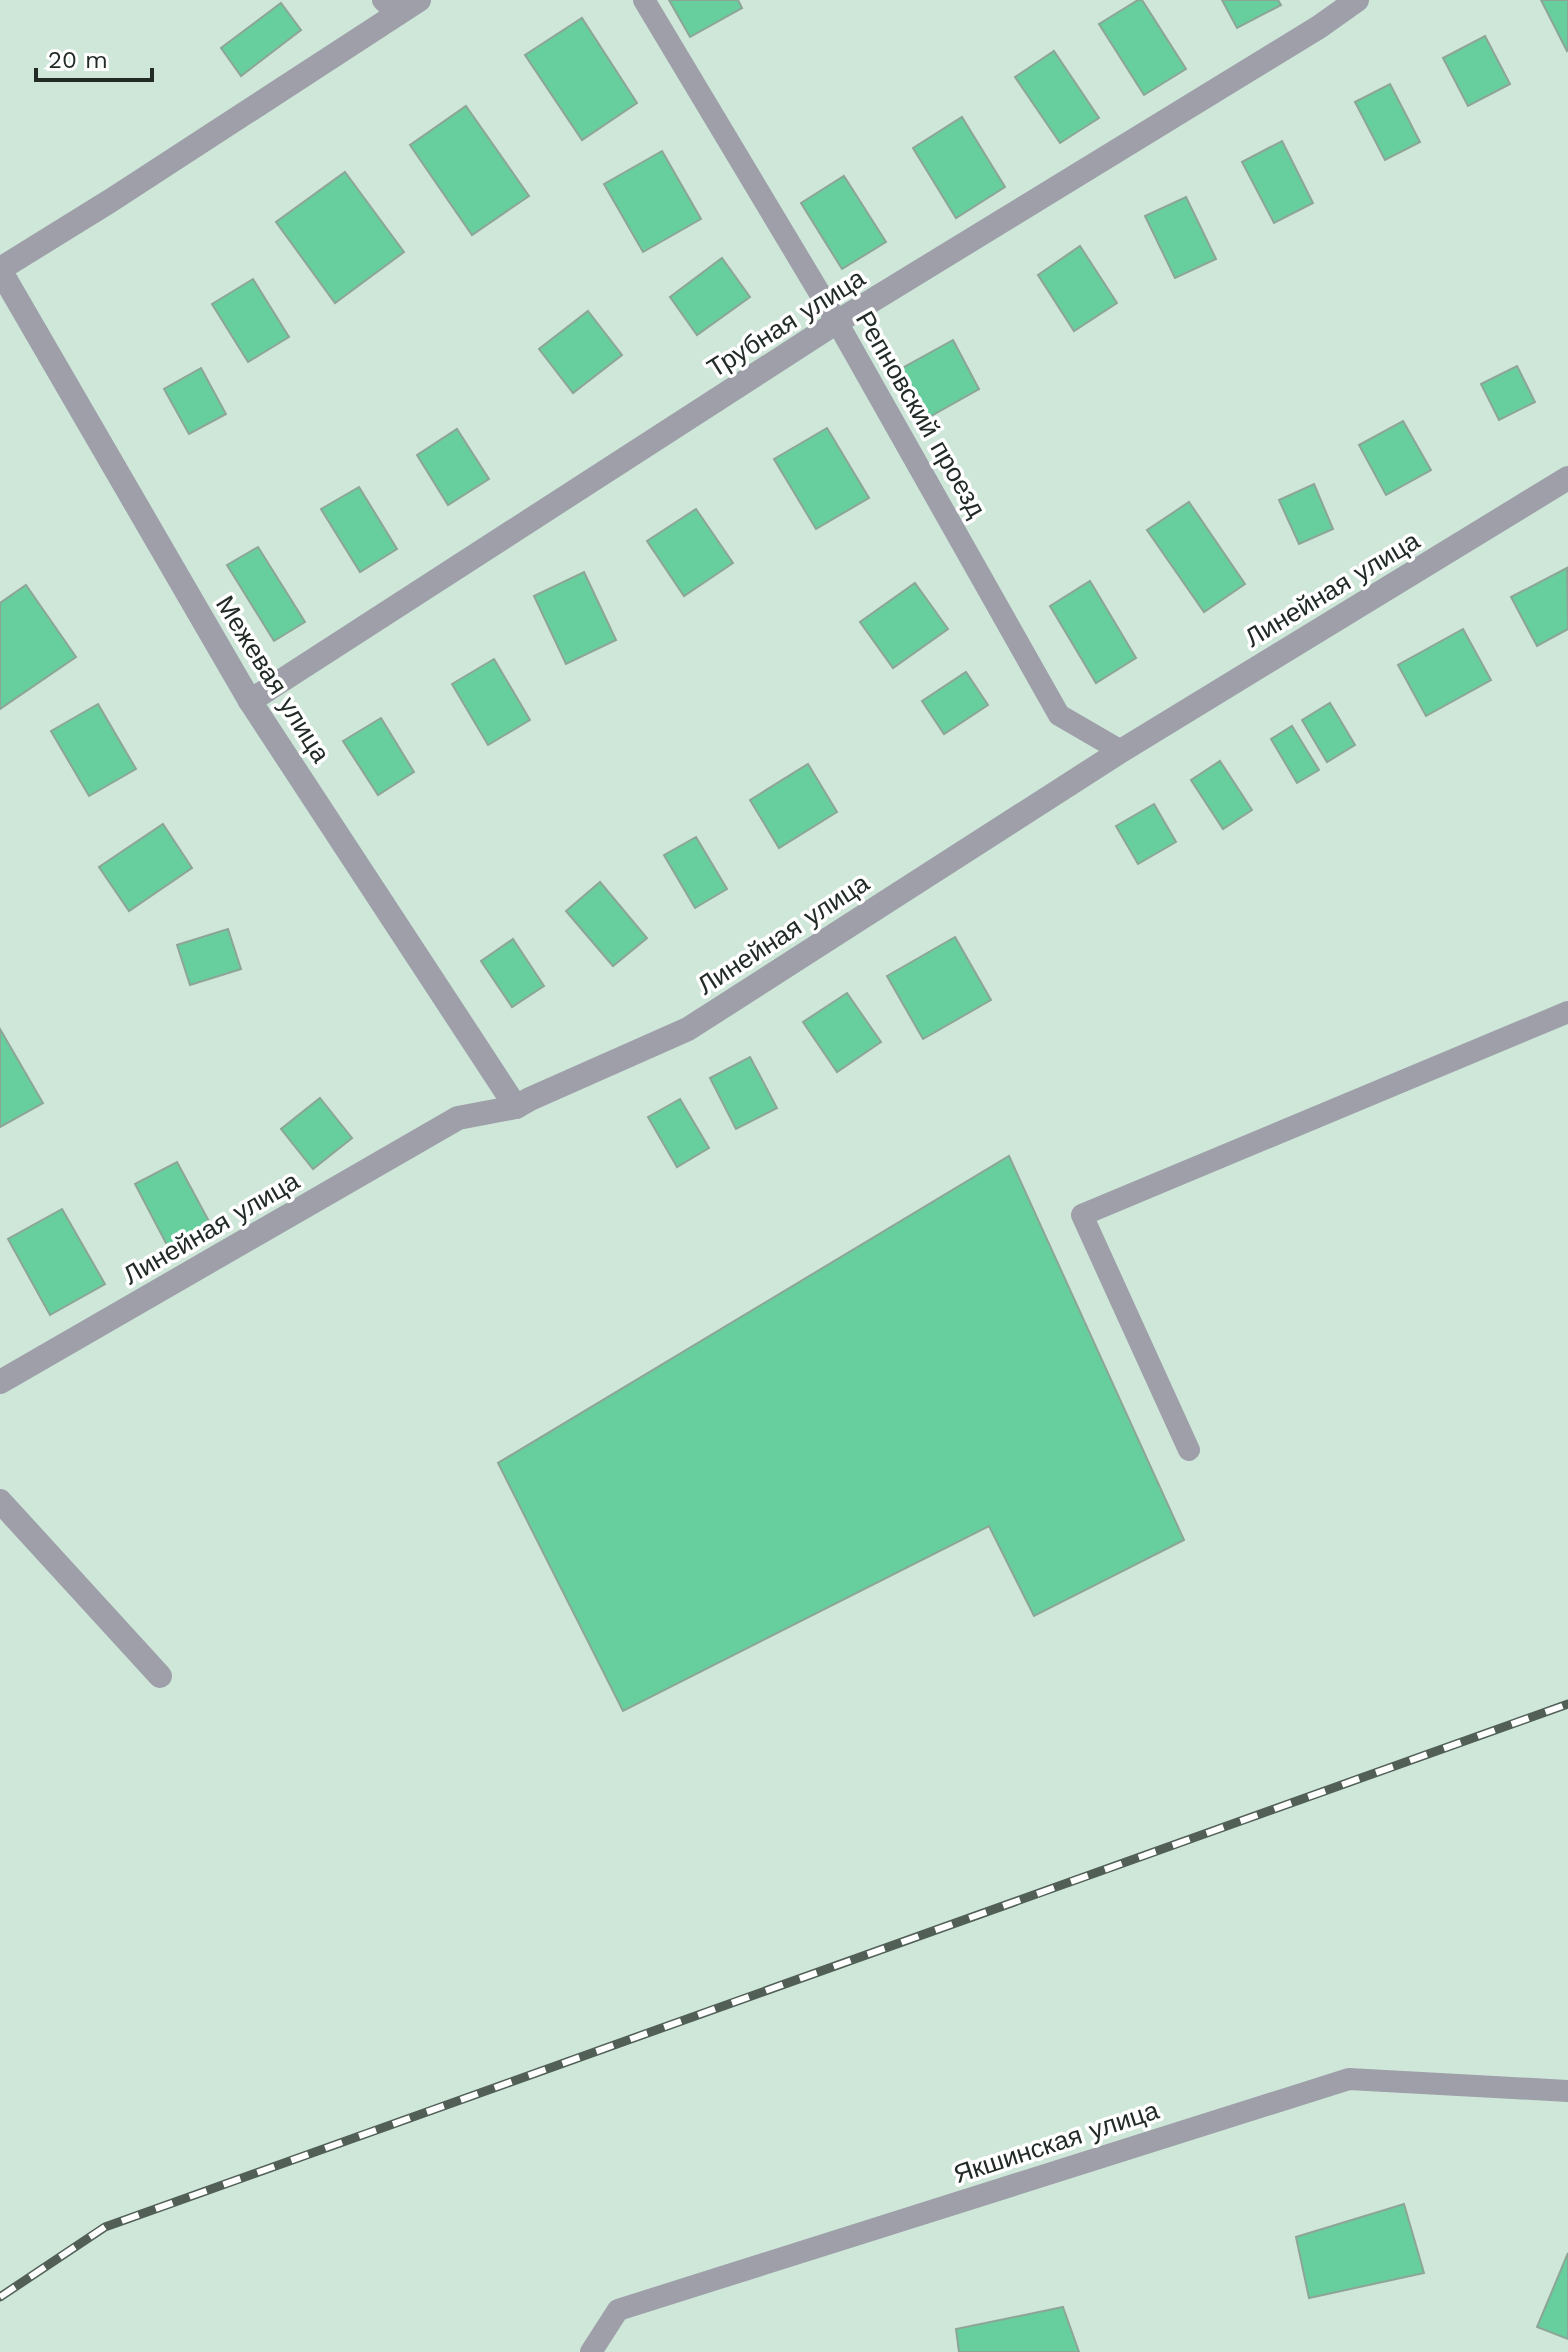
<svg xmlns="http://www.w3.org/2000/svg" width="1568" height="2352" font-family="'Work Sans',sans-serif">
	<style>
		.building { fill: #67cf9d; stroke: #8da597; stroke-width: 2 }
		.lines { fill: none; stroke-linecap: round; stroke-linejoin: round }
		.lane { stroke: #9e9fa9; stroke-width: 22 }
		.street { stroke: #9e9fa9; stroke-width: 24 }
		.rail-casing { stroke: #515f57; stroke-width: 9 }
		.rail { stroke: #fff; stroke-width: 6; stroke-dasharray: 18; stroke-linecap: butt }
		.labels { text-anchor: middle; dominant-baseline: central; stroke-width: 7; stroke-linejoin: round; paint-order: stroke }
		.street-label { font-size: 26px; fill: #222b26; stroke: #fff }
	</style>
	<rect width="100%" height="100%" fill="#cee7d9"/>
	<g class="building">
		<path d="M669,0H738L742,8L690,37Z"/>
		<path d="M1138,0H1142L1186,69L1144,95L1099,24Z"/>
		<path d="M1222,0H1278L1281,5L1237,28Z"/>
		<path d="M1541,0H1568V50L1567,51Z"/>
		<path d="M281,3L301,30L241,76L221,48Z"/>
		<path d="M582,18L637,103L582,140L525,55Z"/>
		<path d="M1485,36L1510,84L1468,106L1443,58Z"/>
		<path d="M1054,51L1099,118L1060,143L1015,77Z"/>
		<path d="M1390,84L1420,142L1385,160L1355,102Z"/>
		<path d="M466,106L529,196L472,235L410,145Z"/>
		<path d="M962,117L1005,187L956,218L913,148Z"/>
		<path d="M1282,141L1313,203L1274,223L1242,162Z"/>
		<path d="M662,151L701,219L643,252L604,184Z"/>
		<path d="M345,172L404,252L335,303L276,222Z"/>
		<path d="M844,176L886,242L842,269L801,203Z"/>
		<path d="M1186,197L1216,259L1175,278L1145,216Z"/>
		<path d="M1080,246L1117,303L1074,331L1038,275Z"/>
		<path d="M722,258L750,297L697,335L670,297Z"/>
		<path d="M253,279L289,337L248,362L212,304Z"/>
		<path d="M588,311L622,355L573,393L539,349Z"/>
		<path d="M953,340L979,389L924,420L897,371Z"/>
		<path d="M1517,366L1535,402L1499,420L1481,384Z"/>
		<path d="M201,368L226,414L189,434L164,389Z"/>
		<path d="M1403,421L1431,470L1386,495L1359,445Z"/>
		<path d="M827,428L869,498L816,529L774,459Z"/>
		<path d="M457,429L489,479L448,505L417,455Z"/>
		<path d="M1314,484L1333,529L1299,544L1279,500Z"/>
		<path d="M359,487L397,549L360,572L321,509Z"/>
		<path d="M1189,502L1245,584L1204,612L1147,530Z"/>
		<path d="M696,509L733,563L684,596L647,541Z"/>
		<path d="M258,547L305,622L274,641L227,565Z"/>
		<path d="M1567,568L1568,629L1537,646L1511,597Z"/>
		<path d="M584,572L616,640L566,664L534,596Z"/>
		<path d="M1090,581L1136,658L1096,683L1050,606Z"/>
		<path d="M915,583L948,629L893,668L860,622Z"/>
		<path d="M26,585L76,657L0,709V603Z"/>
		<path d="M1463,629L1491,680L1426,716L1398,665Z"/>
		<path d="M494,659L530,720L488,745L452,684Z"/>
		<path d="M966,672L988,705L944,734L922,701Z"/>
		<path d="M1330,703L1355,745L1327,762L1302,720Z"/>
		<path d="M98,704L136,769L89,796L51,731Z"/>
		<path d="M381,718L414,772L378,795L343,741Z"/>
		<path d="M1292,726L1319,770L1297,783L1271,739Z"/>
		<path d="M1220,761L1252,810L1223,829L1191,780Z"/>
		<path d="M808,764L837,812L779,848L750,800Z"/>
		<path d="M1154,804L1176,842L1138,864L1116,826Z"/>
		<path d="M163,824L192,868L129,911L99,867Z"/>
		<path d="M696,837L727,889L695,908L664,855Z"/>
		<path d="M600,882L647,938L613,966L566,911Z"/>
		<path d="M228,929L241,969L190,985L177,945Z"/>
		<path d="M955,937L991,1000L923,1039L887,976Z"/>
		<path d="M513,939L544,986L512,1007L481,961Z"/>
		<path d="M847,993L881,1042L837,1072L803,1022Z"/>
		<path d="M0,1029L43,1103L0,1127Z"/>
		<path d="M750,1057L777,1108L736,1129L710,1078Z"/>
		<path d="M320,1098L352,1138L313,1169L281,1129Z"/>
		<path d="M680,1099L709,1148L677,1167L648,1117Z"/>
		<path d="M1009,1156L1184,1540L1034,1616L989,1526L623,1711L498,1463Z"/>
		<path d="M177,1162L211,1225L168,1247L135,1184Z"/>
		<path d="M62,1209L105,1284L50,1315L8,1239Z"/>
		<path d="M1404,2204L1424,2273L1309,2298L1296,2237Z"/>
		<path d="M1568,2253V2339L1537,2327Z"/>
		<path d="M1063,2307L1079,2352H959L956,2329Z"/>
	</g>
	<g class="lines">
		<g class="lane">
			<path d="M383,0L397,14"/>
			<path d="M644,0L837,322L1059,715L1121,751"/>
			<path d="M1189,1450L1082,1215L1568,1012"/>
			<path d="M591,2352L618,2310L1349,2079L1568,2091"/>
		</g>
		<g class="street">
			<path d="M0,269L110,201L419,0"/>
			<path d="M0,270L250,701L516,1107"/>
			<path d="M250,701L837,322L1319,27L1357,0"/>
			<path d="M0,1382L458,1118L516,1107L530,1099L688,1029L1121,751L1568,478"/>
			<path d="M0,1501L160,1676"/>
		</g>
		<defs>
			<path id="rail" d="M0,2297L105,2227L1568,1704"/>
		</defs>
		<use href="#rail" class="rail-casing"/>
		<use href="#rail" class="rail"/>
	</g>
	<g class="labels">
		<g class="street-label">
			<text transform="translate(786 323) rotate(-32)">Трубная улица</text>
			<text transform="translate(921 414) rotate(60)">Репновский проезд</text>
			<text transform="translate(1332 589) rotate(-31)">Линейная улица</text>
			<text transform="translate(273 679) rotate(58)">Межевая улица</text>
			<text transform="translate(783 934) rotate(-33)">Линейная улица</text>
			<text transform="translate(211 1228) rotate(-30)">Линейная улица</text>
			<text transform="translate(1056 2142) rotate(-18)">Якшинская улица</text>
		</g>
	</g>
	<path d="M36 68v12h116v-12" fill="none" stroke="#222b26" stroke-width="4"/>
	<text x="48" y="68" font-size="24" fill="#222b26" stroke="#ffffff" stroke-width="6" paint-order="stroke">20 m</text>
</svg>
